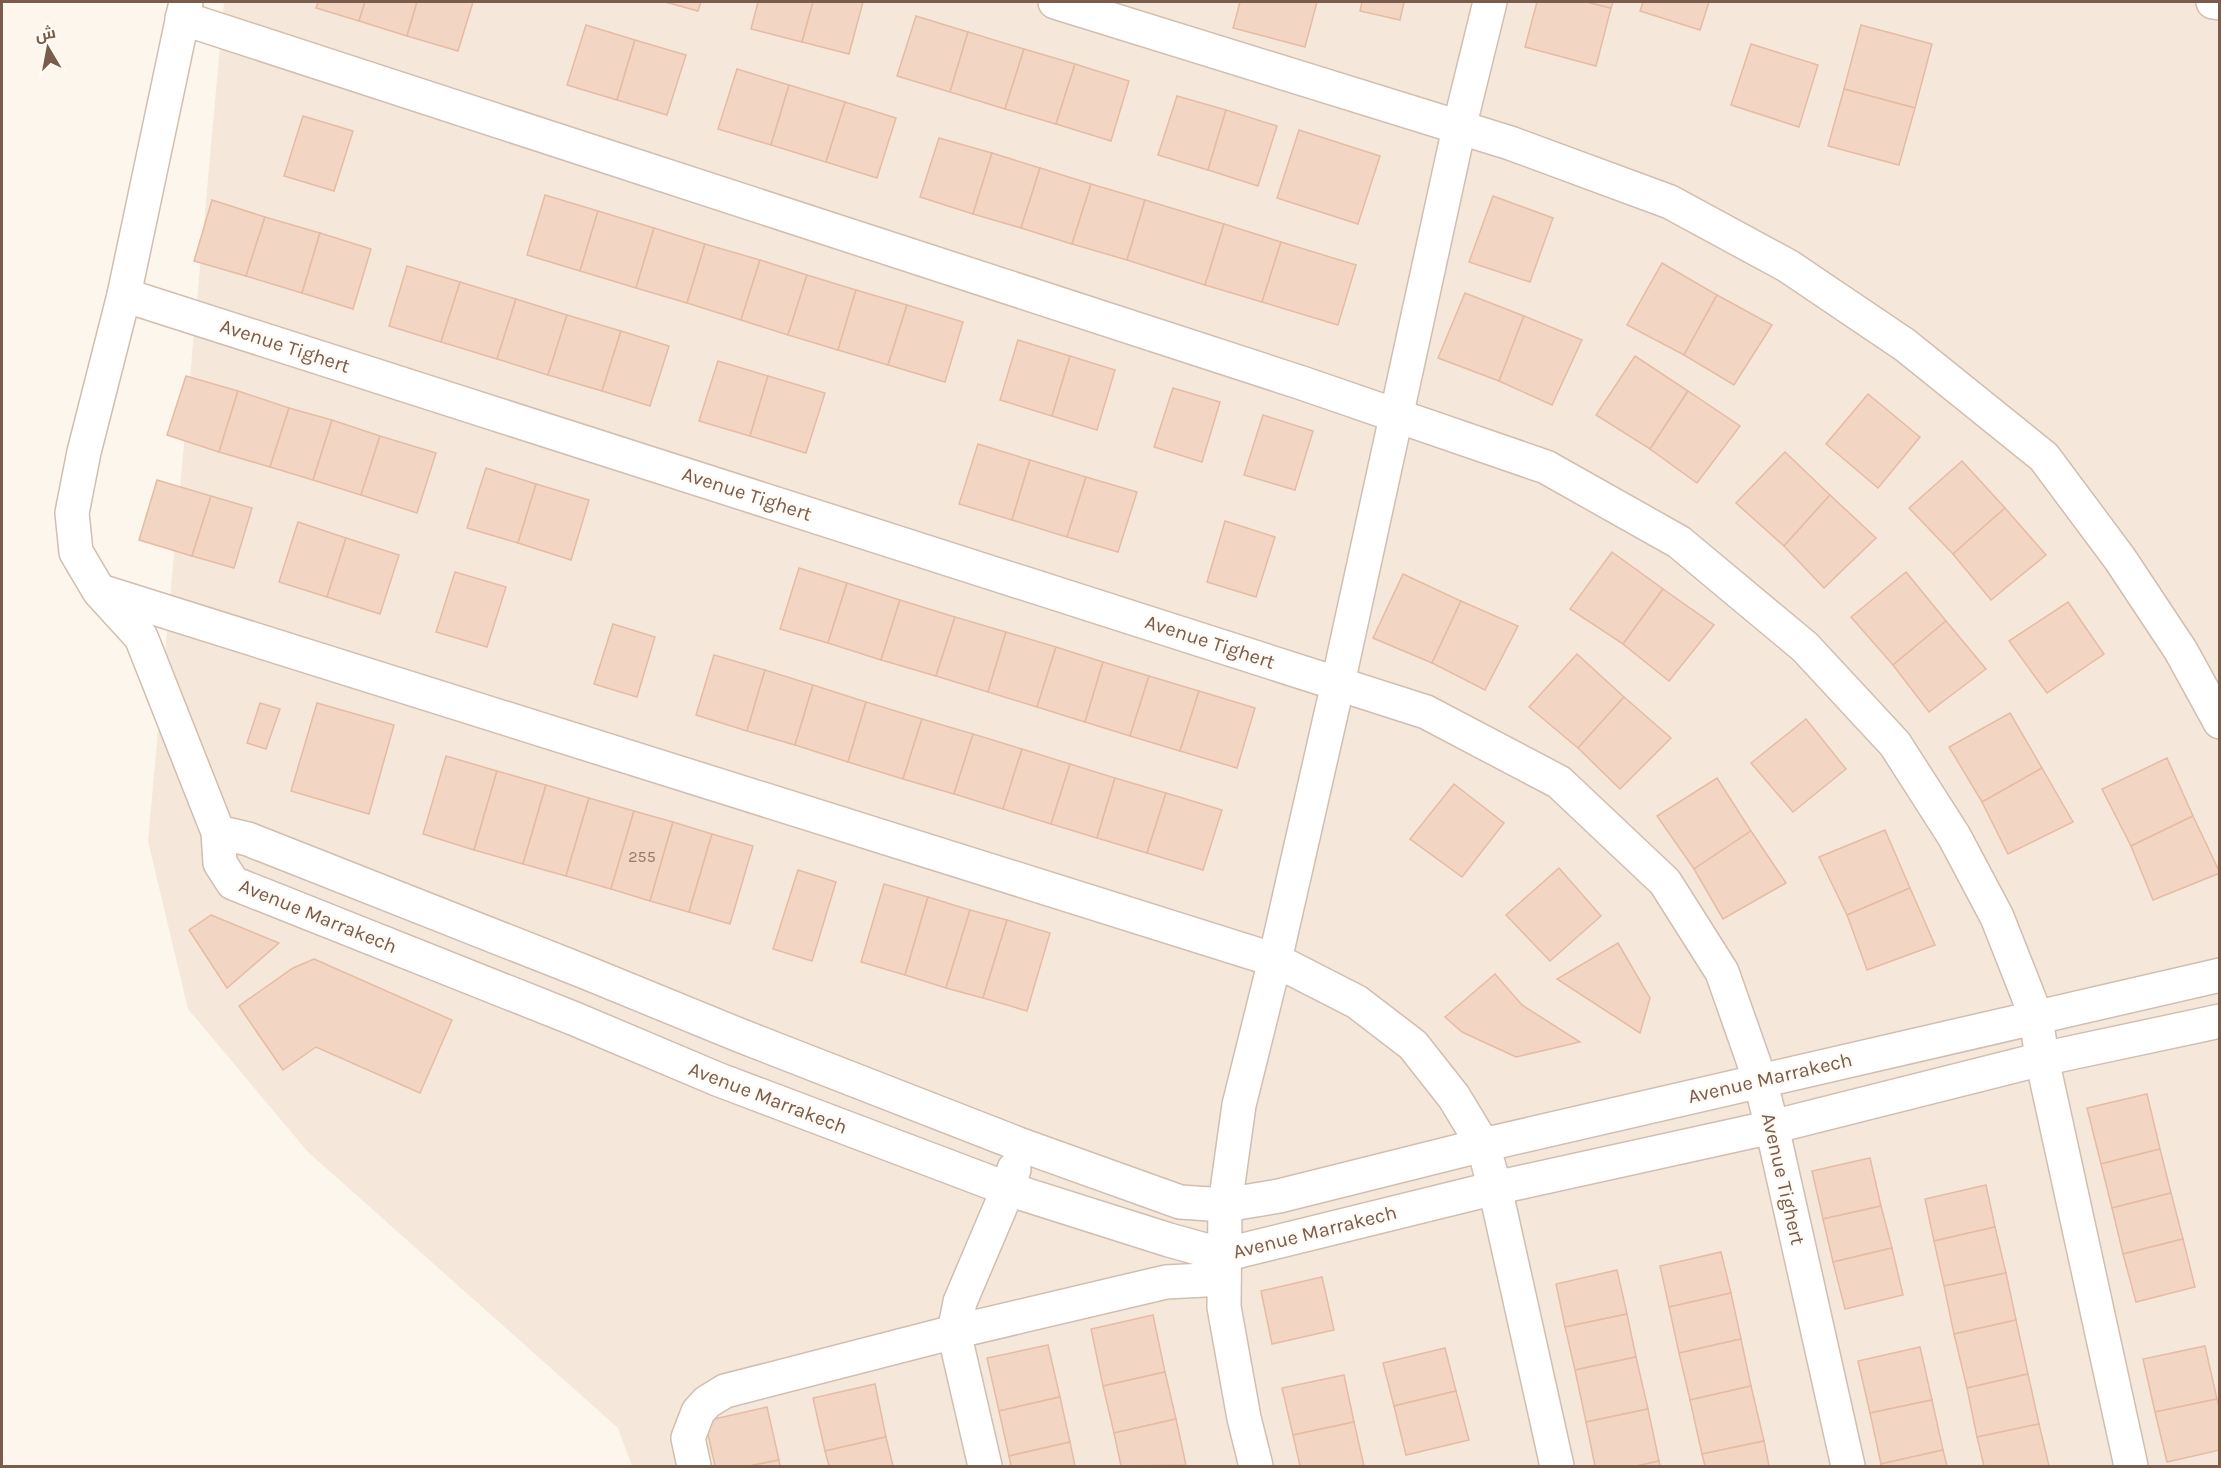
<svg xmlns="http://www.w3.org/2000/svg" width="2221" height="1468" font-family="Karla,Cairo,sans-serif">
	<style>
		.residential { fill: #f5e8da }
		.building { fill: #f3d5c3; stroke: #e6bba3; stroke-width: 1.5 }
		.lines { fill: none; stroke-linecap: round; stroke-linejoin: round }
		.minor-casing { stroke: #d1beb0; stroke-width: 36 }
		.tertiary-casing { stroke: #d1beb0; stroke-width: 36 }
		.minor { stroke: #fff; stroke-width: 33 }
		.tertiary { stroke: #fff; stroke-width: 33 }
		.labels { text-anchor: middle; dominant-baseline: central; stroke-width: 4.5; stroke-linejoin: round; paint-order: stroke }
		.number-label { font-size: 16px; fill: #987a6a }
		.street-label { font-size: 20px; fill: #7a5c4d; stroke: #fffaf3 }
	</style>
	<rect width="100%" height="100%" fill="#fdf6ec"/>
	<path class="residential" d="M224,2H2219V1466H632L618,1428L308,1152L188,1009L148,841Z"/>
	<g class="building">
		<path d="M318,2H365L359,21L316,8Z"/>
		<path d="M365,2H417L407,36L359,21Z"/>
		<path d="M417,2H473L458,51L407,36Z"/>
		<path d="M665,2H701L698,11Z"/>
		<path d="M758,2H813L802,42L751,29Z"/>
		<path d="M813,2H863L849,54L802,42Z"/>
		<path d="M1240,2H1317L1305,47L1233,28Z"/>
		<path d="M1362,2H1404L1400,20L1360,11Z"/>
		<path d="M1537,2H1587L1611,8L1596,66L1525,47Z"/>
		<path d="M1587,2H1613L1611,8Z"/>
		<path d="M1643,2H1709L1700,30L1640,11Z"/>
		<path d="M916,16L968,32L950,92L897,76Z"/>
		<path d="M586,25L635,40L617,100L567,85Z"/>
		<path d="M1861,25L1932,44L1915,108L1844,89Z"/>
		<path d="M968,32L1024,49L1005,109L950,92Z"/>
		<path d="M635,40L686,55L667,115L617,100Z"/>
		<path d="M1751,44L1818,65L1799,127L1731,105Z"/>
		<path d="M1024,49L1075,64L1056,124L1005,109Z"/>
		<path d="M1075,64L1129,81L1111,141L1056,124Z"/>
		<path d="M737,69L789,85L771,145L718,129Z"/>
		<path d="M789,85L845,102L826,162L771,145Z"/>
		<path d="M1844,89L1915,108L1899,165L1828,146Z"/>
		<path d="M1177,96L1226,110L1208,170L1158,155Z"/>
		<path d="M845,102L896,118L877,178L826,162Z"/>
		<path d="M1226,110L1277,126L1258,186L1208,170Z"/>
		<path d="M303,116L353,131L334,191L284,176Z"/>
		<path d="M1299,130L1380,156L1358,224L1277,198Z"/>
		<path d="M939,138L992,153L973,214L920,197Z"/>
		<path d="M992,153L1040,168L1021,228L973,214Z"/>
		<path d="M1040,168L1091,184L1072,244L1021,228Z"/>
		<path d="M1091,184L1145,200L1127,260L1072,244Z"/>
		<path d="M545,195L598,211L580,271L527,255Z"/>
		<path d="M1493,196L1553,218L1530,282L1469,262Z"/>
		<path d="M212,200L265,217L246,276L194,261Z"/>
		<path d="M1145,200L1224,224L1205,285L1127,260Z"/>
		<path d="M598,211L654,228L636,288L580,271Z"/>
		<path d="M265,217L320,233L302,293L246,276Z"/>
		<path d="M1224,224L1281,242L1262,302L1205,285Z"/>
		<path d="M654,228L705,244L687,303L636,288Z"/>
		<path d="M320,233L371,249L353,309L302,293Z"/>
		<path d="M1281,242L1356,265L1338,325L1262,302Z"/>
		<path d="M705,244L760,260L741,320L687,303Z"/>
		<path d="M760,260L807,275L788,335L741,320Z"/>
		<path d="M1662,263L1717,295L1684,355L1627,325Z"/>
		<path d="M407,266L460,282L441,342L389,326Z"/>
		<path d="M807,275L856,290L838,350L788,335Z"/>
		<path d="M460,282L516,299L497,359L441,342Z"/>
		<path d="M856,290L907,305L888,365L838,350Z"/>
		<path d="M1465,293L1524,316L1499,381L1438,358Z"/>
		<path d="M1717,295L1772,325L1734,385L1684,355Z"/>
		<path d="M516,299L567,315L548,375L497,359Z"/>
		<path d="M907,305L963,322L945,382L888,365Z"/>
		<path d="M567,315L621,331L602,391L548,375Z"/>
		<path d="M1524,316L1582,340L1552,405L1499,381Z"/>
		<path d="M621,331L669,346L650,406L602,391Z"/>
		<path d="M1018,340L1070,356L1052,416L1000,400Z"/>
		<path d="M1070,356L1115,370L1097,430L1052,416Z"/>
		<path d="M1635,356L1688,391L1650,449L1596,415Z"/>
		<path d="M718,361L768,376L750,436L699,421Z"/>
		<path d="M186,376L238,391L219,452L167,435Z"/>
		<path d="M768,376L825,393L806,453L750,436Z"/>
		<path d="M1173,388L1220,402L1202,462L1154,447Z"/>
		<path d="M238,391L289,408L270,467L219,452Z"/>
		<path d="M1688,391L1740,426L1697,483L1650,449Z"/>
		<path d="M1868,394L1920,437L1878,488L1826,444Z"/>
		<path d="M289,408L332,420L313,480L270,467Z"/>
		<path d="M1263,415L1313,431L1295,490L1244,475Z"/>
		<path d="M332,420L380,436L361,495L313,480Z"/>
		<path d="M380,436L436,453L417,513L361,495Z"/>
		<path d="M978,444L1030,460L1012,520L959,504Z"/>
		<path d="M1785,452L1830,495L1784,546L1736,503Z"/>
		<path d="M1030,460L1086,477L1067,537L1012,520Z"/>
		<path d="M1962,461L2005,508L1953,554L1909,508Z"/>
		<path d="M486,468L536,484L518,543L467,528Z"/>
		<path d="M1086,477L1137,492L1118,552L1067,537Z"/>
		<path d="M157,480L211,496L192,556L139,540Z"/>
		<path d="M536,484L589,500L571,560L518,543Z"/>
		<path d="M1830,495L1876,538L1824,588L1784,546Z"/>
		<path d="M211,496L252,508L234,568L192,556Z"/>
		<path d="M2005,508L2046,555L1991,600L1953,554Z"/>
		<path d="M1225,521L1275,537L1256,597L1207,582Z"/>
		<path d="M298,522L346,538L327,597L279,582Z"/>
		<path d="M346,538L399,555L380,614L327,597Z"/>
		<path d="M1612,552L1663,589L1623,644L1570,609Z"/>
		<path d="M799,568L847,583L828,643L780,629Z"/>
		<path d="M455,572L506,587L487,647L436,632Z"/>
		<path d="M1906,572L1946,621L1893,665L1851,617Z"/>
		<path d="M1403,574L1461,601L1432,663L1373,638Z"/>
		<path d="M847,583L900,600L881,660L828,643Z"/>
		<path d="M1663,589L1714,625L1669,681L1623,644Z"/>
		<path d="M900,600L955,617L936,676L881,660Z"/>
		<path d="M1461,601L1518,626L1485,690L1432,663Z"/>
		<path d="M2068,602L2104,654L2047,693L2009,641Z"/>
		<path d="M955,617L1006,632L988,692L936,676Z"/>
		<path d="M1946,621L1986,669L1929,712L1893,665Z"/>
		<path d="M613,624L655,637L637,697L594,684Z"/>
		<path d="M1006,632L1056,647L1037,707L988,692Z"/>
		<path d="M1056,647L1103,662L1085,722L1037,707Z"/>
		<path d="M1577,654L1624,697L1578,748L1529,707Z"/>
		<path d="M714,655L765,670L747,731L696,715Z"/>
		<path d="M1103,662L1149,676L1130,736L1085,722Z"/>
		<path d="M765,670L813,685L795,745L747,731Z"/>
		<path d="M1149,676L1199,691L1180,751L1130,736Z"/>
		<path d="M813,685L866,702L848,762L795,745Z"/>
		<path d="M1199,691L1255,708L1237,768L1180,751Z"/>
		<path d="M1624,697L1671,738L1620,789L1578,748Z"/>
		<path d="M866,702L922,719L903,779L848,762Z"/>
		<path d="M260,703L280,709L266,749L247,743Z"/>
		<path d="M317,703L394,725L369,814L291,791Z"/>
		<path d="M2010,713L2042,768L1982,802L1949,747Z"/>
		<path d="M922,719L973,734L954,794L903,779Z"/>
		<path d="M1806,719L1846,769L1793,812L1751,763Z"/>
		<path d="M973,734L1022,749L1003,809L954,794Z"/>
		<path d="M1022,749L1070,764L1051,824L1003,809Z"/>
		<path d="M446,756L497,771L474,850L423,834Z"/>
		<path d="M2167,758L2193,816L2131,846L2102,789Z"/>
		<path d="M1070,764L1115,778L1097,838L1051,824Z"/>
		<path d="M2042,768L2073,822L2008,854L1982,802Z"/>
		<path d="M497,771L546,785L523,864L474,850Z"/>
		<path d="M1115,778L1166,793L1147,853L1097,838Z"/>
		<path d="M1717,778L1751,831L1694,869L1657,816Z"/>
		<path d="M1454,784L1504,823L1462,877L1410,839Z"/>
		<path d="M546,785L589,798L566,876L523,864Z"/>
		<path d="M1166,793L1222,810L1203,870L1147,853Z"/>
		<path d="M589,798L634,811L611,889L566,876Z"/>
		<path d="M634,811L673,822L650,901L611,889Z"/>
		<path d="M2193,816L2220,873L2153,900L2131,846Z"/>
		<path d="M673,822L712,834L689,912L650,901Z"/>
		<path d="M1885,830L1910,888L1847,915L1819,857Z"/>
		<path d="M1751,831L1786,883L1723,919L1694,869Z"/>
		<path d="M712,834L753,846L730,924L689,912Z"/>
		<path d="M1559,868L1601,916L1550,961L1506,915Z"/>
		<path d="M798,870L836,882L812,961L773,949Z"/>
		<path d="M884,884L928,897L905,975L861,962Z"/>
		<path d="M1910,888L1935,945L1867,970L1847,915Z"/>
		<path d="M928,897L970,910L946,988L905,975Z"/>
		<path d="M970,910L1007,920L983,998L946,988Z"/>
		<path d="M211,915L279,943L227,988L189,930Z"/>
		<path d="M1007,920L1050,933L1027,1011L983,998Z"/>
		<path d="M1618,943L1650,998L1640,1033L1557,979Z"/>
		<path d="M314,959L452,1020L420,1093L316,1047L283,1070L239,1006L293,968Z"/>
		<path d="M1495,974L1522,1005L1580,1042L1516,1057L1462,1032L1445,1017Z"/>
		<path d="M2147,1094L2160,1149L2101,1164L2087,1108Z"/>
		<path d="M2160,1149L2171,1193L2112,1208L2101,1164Z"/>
		<path d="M1870,1158L1881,1206L1823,1219L1812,1171Z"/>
		<path d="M1986,1185L1995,1227L1934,1241L1925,1199Z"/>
		<path d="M2171,1193L2183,1239L2123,1254L2112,1208Z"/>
		<path d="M1881,1206L1892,1248L1833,1262L1823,1219Z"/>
		<path d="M1995,1227L2006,1273L1944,1286L1934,1241Z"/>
		<path d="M2183,1239L2195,1287L2136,1302L2123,1254Z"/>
		<path d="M1892,1248L1903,1295L1845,1309L1833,1262Z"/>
		<path d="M1721,1252L1731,1293L1669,1307L1660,1266Z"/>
		<path d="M1617,1270L1627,1314L1565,1327L1556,1284Z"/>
		<path d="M2006,1273L2016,1320L1954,1334L1944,1286Z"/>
		<path d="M1322,1277L1334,1330L1272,1344L1261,1291Z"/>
		<path d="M1731,1293L1741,1339L1679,1353L1669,1307Z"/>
		<path d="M1627,1314L1636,1357L1575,1370L1565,1327Z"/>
		<path d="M1153,1315L1165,1372L1103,1386L1091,1329Z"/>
		<path d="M2016,1320L2028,1374L1967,1388L1954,1334Z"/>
		<path d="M1741,1339L1751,1386L1690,1400L1679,1353Z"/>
		<path d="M1048,1345L1060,1397L999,1411L987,1358Z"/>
		<path d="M2205,1346L2217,1399L2155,1412L2143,1359Z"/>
		<path d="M1920,1347L1932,1400L1870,1413L1858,1361Z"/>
		<path d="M1445,1348L1456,1391L1394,1406L1383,1363Z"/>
		<path d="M1636,1357L1648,1409L1586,1422L1575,1370Z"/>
		<path d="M1165,1372L1176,1419L1114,1433L1103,1386Z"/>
		<path d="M2028,1374L2039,1424L1977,1437L1967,1388Z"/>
		<path d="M1344,1375L1354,1422L1293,1435L1282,1388Z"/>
		<path d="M875,1384L886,1437L825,1451L813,1398Z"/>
		<path d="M1751,1386L1764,1441L1702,1454L1690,1400Z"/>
		<path d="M1456,1391L1469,1440L1406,1455L1394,1406Z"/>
		<path d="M1060,1397L1070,1442L1009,1456L999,1411Z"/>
		<path d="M2217,1399L2220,1411V1450L2167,1462L2155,1412Z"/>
		<path d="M1932,1400L1943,1450L1881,1464L1870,1413Z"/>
		<path d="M767,1407L779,1460L750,1466H715L705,1421Z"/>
		<path d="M1648,1409L1659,1461L1637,1466H1595L1586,1422Z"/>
		<path d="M1176,1419L1186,1465L1121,1466L1114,1433Z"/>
		<path d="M1354,1422L1364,1466H1300L1293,1435Z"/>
		<path d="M2039,1424L2049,1466H1984L1977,1437Z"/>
		<path d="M886,1437L893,1466H829L825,1451Z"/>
		<path d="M1764,1441L1769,1466H1705L1702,1454Z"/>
		<path d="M1070,1442L1075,1466H1011L1009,1456Z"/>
		<path d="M1943,1450L1947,1466H1882L1881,1464Z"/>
		<path d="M779,1460L780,1466H750Z"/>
		<path d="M1659,1461L1660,1466H1637Z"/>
	</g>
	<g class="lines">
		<defs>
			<g id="minor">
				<path d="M186,2L124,295L84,452L72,513L76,552L99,591L141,637L218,832L220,863L233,883L575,1019L717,1079L1008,1189L1169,1240L1223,1255L1495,1188L1772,1127L2042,1059L2220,1021"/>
				<path d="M1055,2L1510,143L1670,202L1788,266L1905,345L2044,457L2120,559L2181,651L2220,722"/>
				<path d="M182,18L1302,383L1546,467L1679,542L1805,647L1895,744L1954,836L1997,917L2036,1016L2042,1059L2131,1466"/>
				<path d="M124,295L1426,712L1559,782L1665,882L1722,972L1760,1080L1772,1127L1848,1466"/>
				<path d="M100,591L1275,960L1357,1002L1413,1045L1454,1097L1483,1145L1495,1188L1557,1466"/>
				<path d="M218,832L248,839L585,972L739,1035L1021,1145L1180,1202L1225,1205L1279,1196L1483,1145L2220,975"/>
				<path d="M694,1466L688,1438L698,1412L707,1402L725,1391L954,1332L1166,1282L1224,1279"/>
				<path d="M985,1466L954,1332L960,1302L1008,1189L1014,1169"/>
				<path d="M1256,1466L1244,1418L1224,1307L1225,1205L1239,1105L1275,960L1338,683L1459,128L1490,2"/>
			</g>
			<path id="tertiary" d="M2213,2L2220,3"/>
		</defs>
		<use href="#minor" class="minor-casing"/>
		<use href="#tertiary" class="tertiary-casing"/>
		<use href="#minor" class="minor"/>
		<use href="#tertiary" class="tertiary"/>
	</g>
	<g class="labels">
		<g class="number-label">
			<text x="642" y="856">255</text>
		</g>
		<g class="street-label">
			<text transform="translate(285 346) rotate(18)">Avenue Tighert</text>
			<text transform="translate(747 494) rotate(18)">Avenue Tighert</text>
			<text transform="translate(1210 642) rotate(18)">Avenue Tighert</text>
			<text transform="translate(318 916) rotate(22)">Avenue Marrakech</text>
			<text transform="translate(1770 1078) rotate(-13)">Avenue Marrakech</text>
			<text transform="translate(768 1098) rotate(21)">Avenue Marrakech</text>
			<text transform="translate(1783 1179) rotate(77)">Avenue Tighert</text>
			<text transform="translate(1315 1232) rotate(-14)">Avenue Marrakech</text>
		</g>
	</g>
	<rect width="2221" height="1468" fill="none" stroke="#7a5c4d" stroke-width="6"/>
	<g transform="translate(48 48) rotate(350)" stroke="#fffaf3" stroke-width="4.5" paint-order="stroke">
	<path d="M0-4.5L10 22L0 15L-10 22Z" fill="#7a5c4d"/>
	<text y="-9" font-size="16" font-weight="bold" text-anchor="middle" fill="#7a5c4d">ش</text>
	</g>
</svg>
